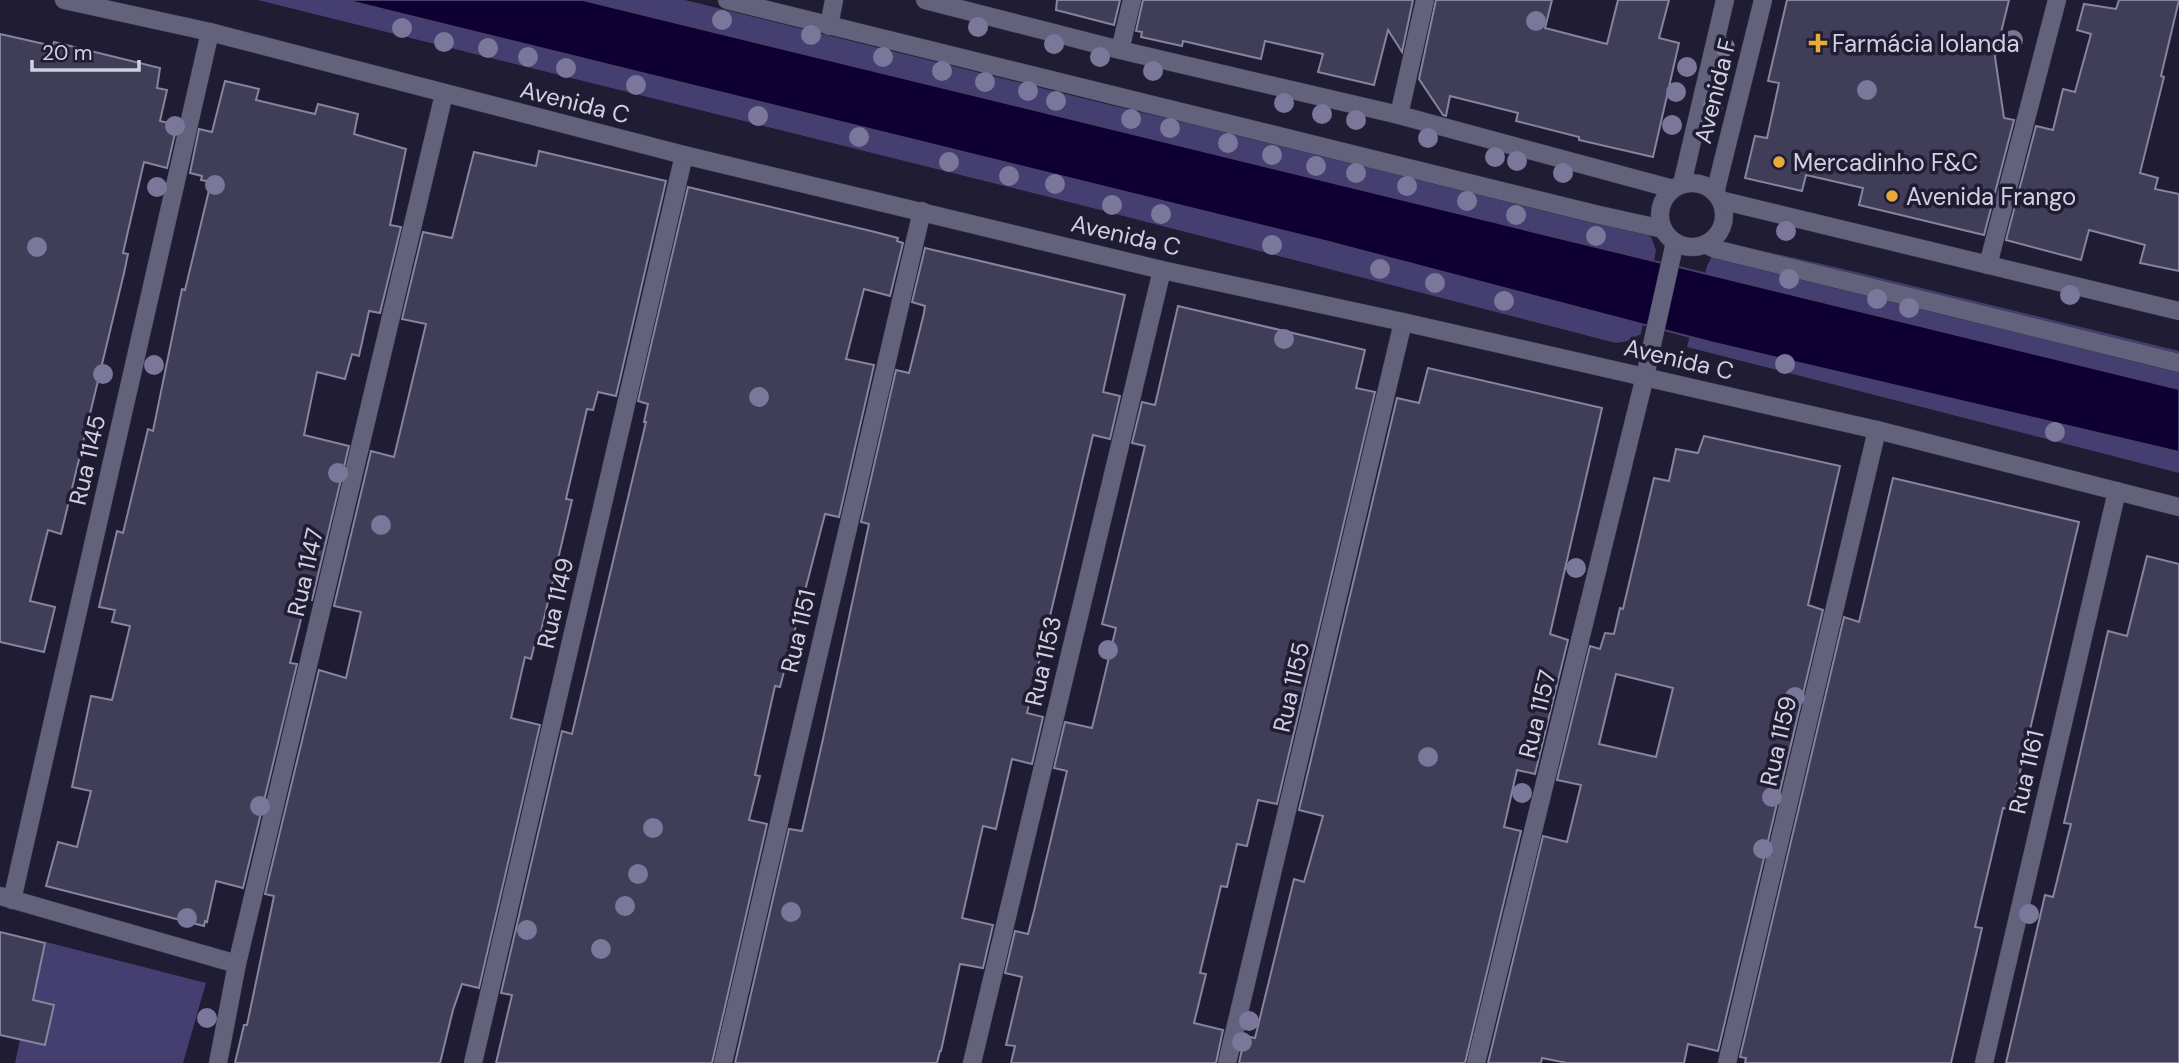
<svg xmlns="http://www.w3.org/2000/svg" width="2179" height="1063" font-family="'DM Sans',sans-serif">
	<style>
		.green { fill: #453f71 }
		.water { fill: #0e0032; stroke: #483f66; stroke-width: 2 }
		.building { fill: #3f3d57; stroke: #8584a1; stroke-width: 2; fill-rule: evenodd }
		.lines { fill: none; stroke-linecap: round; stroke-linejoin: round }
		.street-casing { stroke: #39374a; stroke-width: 19 }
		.secondary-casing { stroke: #39374a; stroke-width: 19 }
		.street { stroke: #63627d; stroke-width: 18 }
		.secondary { stroke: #63627d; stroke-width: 18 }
		.tree { fill: #7a779a }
		.poi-dot { fill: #eaaa39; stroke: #1f1c33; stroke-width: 2.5 }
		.labels { text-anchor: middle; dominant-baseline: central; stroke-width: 7; stroke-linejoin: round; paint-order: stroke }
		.poi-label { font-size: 24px; fill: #d1d1e1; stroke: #1f1c33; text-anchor: start }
		.street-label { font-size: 24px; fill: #d1d1e1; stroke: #1f1c33 }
	</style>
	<rect width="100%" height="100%" fill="#1f1c33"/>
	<g class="green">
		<path d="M258,0H685L1102,103L1641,230L1651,237L1656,250L1641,334L1628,341L1616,343L1077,204Z"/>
		<path d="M1719,241L1835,267L2179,351V473L1687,347L1707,266Z"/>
		<path d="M46,942L206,983L183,1063H15L20,1040L46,1044L54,1005L33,1000Z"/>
	</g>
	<path class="water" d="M345,0H583L2179,389V452L1710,342L1325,241Z"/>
	<g class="building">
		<path d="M1057,0H1120L1114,25L1056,10Z"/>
		<path d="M1143,0H1413L1402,52L1388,30L1374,85L1318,72L1323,54L1265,41L1261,59L1183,41L1182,46L1141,37L1142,32L1136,31Z"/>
		<path d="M1436,0H1552L1545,28L1607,44L1618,0H1669L1659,38L1679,43L1653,157L1579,140V137L1516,121L1518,113L1450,96L1446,116L1443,115L1419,79Z"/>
		<path d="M1787,0H2009L1995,57L2004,118L2014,120L1984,235L1859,205L1863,188L1806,175L1802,191L1745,178L1755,136L1767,138L1779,83L1768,81Z"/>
		<path d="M2119,0H2179L2161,76L2164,77L2140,173L2158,178L2155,189L2179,194V271L2140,263L2145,245L2089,230L2081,260L2006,240L2036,126L2053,130L2063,89L2075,92L2091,34L2077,30L2084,4L2116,9Z"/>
		<path d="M0,34L53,46L54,42L160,68L157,88L167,90L160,121L177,125L167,168L144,162L123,253L128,254L124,273L61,534L48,530L30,601L55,607L44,652L0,642Z"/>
		<path d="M225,81L259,89L256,100L315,114L318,104L358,114L354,134L406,149L390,225L401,227L380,313L369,311L359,356L352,354L345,379L317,372L304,435L349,446L312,600L306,599L290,663L297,664L243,888L216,881L207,922L205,921L204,926L46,886L58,842L77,847L91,791L72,787L91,696L112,700L130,626L112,622L115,610L99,607L117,531L123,533L148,429L153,431L182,289L185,290L211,182L201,180L202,176L190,173L199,129L212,132Z"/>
		<path d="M539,151L666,181L616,396L598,392L593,410L587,409L566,499L572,500L538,644L535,643L531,659L525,657L511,718L540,725L479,988L462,984L453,1010L440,1063H235L244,1025H247L274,896L265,894L319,670L346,678L361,612L334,606L371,451L394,457L426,324L402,319L423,232L452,238L474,152L536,166Z"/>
		<path d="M688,187L875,232L898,238L897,241L903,243L890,296L864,289L846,359L874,365L839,517L825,514L780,687L775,686L755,775L760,776L749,820L767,824L712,1063H496L512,995L501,993L562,731L572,734L646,422H644L648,404L638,401Z"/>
		<path d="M925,248L1125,295L1103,392L1120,396L1110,439L1093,435L1027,713L1043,717L1032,764L1012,759L996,829L983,826L962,918L993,925L983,968L960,964L941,1051H940L937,1063H735L789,829L802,831L823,739L869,524L861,522L896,370L909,373L924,313L925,306L912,302Z"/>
		<path d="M1178,306L1365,350L1356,388L1375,392L1277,804L1258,800L1247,846L1237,844L1227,887L1221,886L1200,973L1206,974L1194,1023L1223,1030L1216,1063H1011L1015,1046L1006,1045L1022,977L1005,973L1015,931L1028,934L1034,911L1067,771L1054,768L1065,722L1092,728L1116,628L1102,624L1145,446L1132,443L1142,402L1155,405Z"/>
		<path d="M1428,368L1602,408L1550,634L1568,640L1535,774L1517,770L1504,827L1521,831L1465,1063H1239L1245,1036L1255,1038L1294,879L1304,882L1323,816L1299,810L1397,398L1419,403Z"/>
		<path d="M1704,436L1840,466L1808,605L1823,610L1718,1051L1688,1044L1684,1063H1567L1542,1058L1541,1063H1488L1543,836L1567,842L1581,785L1557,780L1590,646L1600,649L1605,633L1614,634L1620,608L1623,609L1654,478L1669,481L1676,449L1698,453ZM1616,674L1673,688L1656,757L1599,744Z"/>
		<path d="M1893,478L2079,522L2011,810L2003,808L1975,927L1982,928L1951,1063H1745L1746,1058L1740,1057L1844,617L1859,622Z"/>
		<path d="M2147,556L2179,564V1063H2006L2045,895L2053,897L2071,824L2064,823L2108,631L2127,636Z"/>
		<path d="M0,932L45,943L33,1000L54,1005L45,1045L0,1035Z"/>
	</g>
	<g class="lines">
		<defs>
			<g id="street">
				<path d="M829,26L834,0"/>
				<path d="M1120,50L1132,0"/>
				<path d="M1399,115L1425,0"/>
				<path d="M1988,265L2057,0"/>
				<path d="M0,896L237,964"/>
				<path d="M12,900L210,32"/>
				<path d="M218,1063L237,964L444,94"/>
				<path d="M473,1063L684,155"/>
				<path d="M723,1063L922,211"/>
				<path d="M972,1063L1162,270"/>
				<path d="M1227,1063L1403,322"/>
				<path d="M1476,1063L1645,376L1675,242"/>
				<path d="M1727,1063L1877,430"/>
				<path d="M1984,1063L2117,491"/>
			</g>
			<g id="secondary">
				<path d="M64,0L210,32L684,155L1162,270L1403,322L1877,430L2179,507"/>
				<path d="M727,0L1595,214L1663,229"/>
				<path d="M925,0L1120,50L1399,115L1673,189"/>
				<circle cx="1692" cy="215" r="32"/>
				<path d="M1682,184L1725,0"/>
				<path d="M1715,193L1763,0"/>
				<path d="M1720,200L2179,311"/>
				<path d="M1705,244L1715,249L2179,363"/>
			</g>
		</defs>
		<use href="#street" class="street-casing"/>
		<use href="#secondary" class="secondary-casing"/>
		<use href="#street" class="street"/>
		<use href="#secondary" class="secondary"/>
	</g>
	<g class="tree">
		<circle cx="722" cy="20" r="10"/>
		<circle cx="1536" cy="21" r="10"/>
		<circle cx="978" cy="27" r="10"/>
		<circle cx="402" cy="28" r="10"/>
		<circle cx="811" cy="35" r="10"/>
		<circle cx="2013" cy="40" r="10"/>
		<circle cx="444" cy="42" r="10"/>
		<circle cx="1054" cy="44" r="10"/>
		<circle cx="1725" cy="47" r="10"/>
		<circle cx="488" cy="48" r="10"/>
		<circle cx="528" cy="57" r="10"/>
		<circle cx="883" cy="57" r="10"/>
		<circle cx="1100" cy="57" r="10"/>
		<circle cx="1687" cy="67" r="10"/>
		<circle cx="566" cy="68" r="10"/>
		<circle cx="942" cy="71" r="10"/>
		<circle cx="1153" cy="71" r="10"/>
		<circle cx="985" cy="82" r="10"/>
		<circle cx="636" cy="85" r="10"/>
		<circle cx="1867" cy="90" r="10"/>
		<circle cx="1028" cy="91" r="10"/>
		<circle cx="1676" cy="92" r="10"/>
		<circle cx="1056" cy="101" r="10"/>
		<circle cx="1284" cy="103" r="10"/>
		<circle cx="1713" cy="105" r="10"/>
		<circle cx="1322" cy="114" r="10"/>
		<circle cx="758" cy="116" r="10"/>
		<circle cx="1131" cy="119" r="10"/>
		<circle cx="1356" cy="120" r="10"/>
		<circle cx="1672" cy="125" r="10"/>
		<circle cx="175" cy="126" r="10"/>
		<circle cx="1170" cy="128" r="10"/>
		<circle cx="859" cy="137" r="10"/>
		<circle cx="1428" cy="138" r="10"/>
		<circle cx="1228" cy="143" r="10"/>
		<circle cx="1272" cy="155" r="10"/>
		<circle cx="1495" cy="157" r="10"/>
		<circle cx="1517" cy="161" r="10"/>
		<circle cx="949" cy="162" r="10"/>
		<circle cx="1316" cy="166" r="10"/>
		<circle cx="1356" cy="173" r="10"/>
		<circle cx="1563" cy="173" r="10"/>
		<circle cx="1009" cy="176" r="10"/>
		<circle cx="1055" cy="184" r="10"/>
		<circle cx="215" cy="185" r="10"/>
		<circle cx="1407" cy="186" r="10"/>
		<circle cx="157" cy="187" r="10"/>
		<circle cx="1467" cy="201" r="10"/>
		<circle cx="1112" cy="205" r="10"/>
		<circle cx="1161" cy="214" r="10"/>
		<circle cx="1516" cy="215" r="10"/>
		<circle cx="1786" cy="231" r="10"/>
		<circle cx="1596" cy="236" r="10"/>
		<circle cx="1272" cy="245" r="10"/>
		<circle cx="37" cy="247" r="10"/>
		<circle cx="1380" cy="269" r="10"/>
		<circle cx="1789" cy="279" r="10"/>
		<circle cx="1435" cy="283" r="10"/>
		<circle cx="2070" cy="295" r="10"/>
		<circle cx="1877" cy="299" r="10"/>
		<circle cx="1504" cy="301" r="10"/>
		<circle cx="1909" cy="308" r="10"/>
		<circle cx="1284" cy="339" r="10"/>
		<circle cx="1785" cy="364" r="10"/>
		<circle cx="154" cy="365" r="10"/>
		<circle cx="103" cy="374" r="10"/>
		<circle cx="759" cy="397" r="10"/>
		<circle cx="2055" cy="432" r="10"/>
		<circle cx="338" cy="473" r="10"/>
		<circle cx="381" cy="525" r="10"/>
		<circle cx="1576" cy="568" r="10"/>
		<circle cx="1108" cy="650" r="10"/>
		<circle cx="1795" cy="697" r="10"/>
		<circle cx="1428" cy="757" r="10"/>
		<circle cx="1522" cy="793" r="10"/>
		<circle cx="1772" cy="797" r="10"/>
		<circle cx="260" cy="806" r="10"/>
		<circle cx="653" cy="828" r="10"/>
		<circle cx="1763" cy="849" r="10"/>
		<circle cx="638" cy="874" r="10"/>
		<circle cx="625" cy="906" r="10"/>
		<circle cx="791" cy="912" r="10"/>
		<circle cx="2029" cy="914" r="10"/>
		<circle cx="187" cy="918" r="10"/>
		<circle cx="527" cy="930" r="10"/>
		<circle cx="601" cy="949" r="10"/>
		<circle cx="207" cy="1018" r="10"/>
		<circle cx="1249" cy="1021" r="10"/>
		<circle cx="1242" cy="1042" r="10"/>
	</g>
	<g class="poi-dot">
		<path d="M1814.5 32.5h7v7h7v7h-7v7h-7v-7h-7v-7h7z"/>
		<circle cx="1779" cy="162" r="7"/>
		<circle cx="1892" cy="196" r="7"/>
	</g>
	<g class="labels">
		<g class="poi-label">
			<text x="1832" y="43">Farmácia Iolanda</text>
			<text x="1793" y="162">Mercadinho F&amp;C</text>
			<text x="1906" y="196">Avenida Frango</text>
		</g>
		<g class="street-label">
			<text transform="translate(1715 91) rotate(-76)">Avenida F</text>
			<text transform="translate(575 102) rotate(14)">Avenida C</text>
			<text transform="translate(1126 235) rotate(13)">Avenida C</text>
			<text transform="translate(1679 359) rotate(13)">Avenida C</text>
			<text transform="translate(87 460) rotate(-77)">Rua 1145</text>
			<text transform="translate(305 572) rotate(-77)">Rua 1147</text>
			<text transform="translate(555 603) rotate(-77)">Rua 1149</text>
			<text transform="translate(798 631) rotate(-77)">Rua 1151</text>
			<text transform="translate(1043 661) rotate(-77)">Rua 1153</text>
			<text transform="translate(1291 687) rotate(-77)">Rua 1155</text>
			<text transform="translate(1537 714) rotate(-76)">Rua 1157</text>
			<text transform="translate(1778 741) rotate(-77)">Rua 1159</text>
			<text transform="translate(2026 772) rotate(-77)">Rua 1161</text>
		</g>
	</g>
	<path d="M32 60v10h107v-10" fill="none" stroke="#d1d1e1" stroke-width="3.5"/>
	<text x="42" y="60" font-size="21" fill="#d1d1e1" stroke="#1f1c33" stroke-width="5" paint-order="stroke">20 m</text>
</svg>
